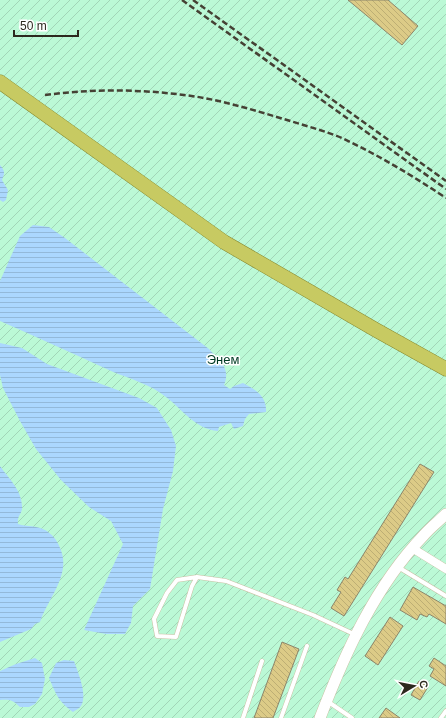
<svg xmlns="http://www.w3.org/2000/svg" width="446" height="718" font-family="Helvetica,sans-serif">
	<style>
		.garden { fill: url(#garden-furrows) }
		.water { fill: url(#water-rules) }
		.building { fill: url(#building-back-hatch); stroke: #8c856a }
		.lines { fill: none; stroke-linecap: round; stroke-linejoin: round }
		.service-casing { stroke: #c9c2a5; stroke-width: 5 }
		.minor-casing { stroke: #c9c2a5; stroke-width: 9 }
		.tertiary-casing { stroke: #c9c2a5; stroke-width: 12 }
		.trunk-casing { stroke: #888930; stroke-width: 15 }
		.service { stroke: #fff; stroke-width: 4 }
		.minor { stroke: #fff; stroke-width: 8 }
		.tertiary { stroke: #fff; stroke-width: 11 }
		.trunk { stroke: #c7ca62; stroke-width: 14 }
		.rail { stroke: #454134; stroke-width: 2.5; stroke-dasharray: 6 3; stroke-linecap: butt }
		.labels { text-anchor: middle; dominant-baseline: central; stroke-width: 3; stroke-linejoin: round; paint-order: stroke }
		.park-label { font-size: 13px; fill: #003c24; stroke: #fff }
	</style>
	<defs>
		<pattern id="garden-furrows" width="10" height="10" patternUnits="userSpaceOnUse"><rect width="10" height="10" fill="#bbf9d6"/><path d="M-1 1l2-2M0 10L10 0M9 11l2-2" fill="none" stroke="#a1d5b7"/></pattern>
		<pattern id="water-rules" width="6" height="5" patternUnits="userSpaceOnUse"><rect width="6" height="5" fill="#abd7fe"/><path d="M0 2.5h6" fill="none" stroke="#93b9d9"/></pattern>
		<pattern id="building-back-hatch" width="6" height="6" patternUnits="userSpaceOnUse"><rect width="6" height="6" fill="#dccb87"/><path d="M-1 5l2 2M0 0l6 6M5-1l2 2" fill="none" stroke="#bdae74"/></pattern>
	</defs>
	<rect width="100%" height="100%" fill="#fef7d9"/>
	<rect class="garden" x="0" y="0" width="446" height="718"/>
	<g class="water">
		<path d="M0,165C5,171 5,173 2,180L8,190L6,200L3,202L0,200Z"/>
		<path d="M33,225L49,227L65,238L209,349C220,361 231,368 224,385L230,389L234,386L243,383C256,390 267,396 266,412L249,414L245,419L243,426L234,429L231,423L219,427L218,431C195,429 183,410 166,397C150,384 130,379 111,371C74,354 37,337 0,321V281L20,236Z"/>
		<path d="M0,343L22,348L47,364L139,398L157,408L171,430L176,446L173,471L163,509L150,589L133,606L131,623L125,634H106L84,630L123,544L111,521L89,507L61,480L36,449L20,421L3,388L0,375Z"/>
		<path d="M0,466C9,479 23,491 22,509C21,515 17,516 18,524C27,527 36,525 45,530C52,534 57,540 60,548C72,574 48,598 40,622L35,624L31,629L0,642Z"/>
		<path d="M35,658L42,663L45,679L42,694L35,704L29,707H20C13,700 9,699 0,700V671L16,664Z"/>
		<path d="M64,660L74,661C78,672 88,696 81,706C79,709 75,710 73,712C58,701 56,694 49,678L56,663Z"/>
	</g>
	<g class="building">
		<path d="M348,0H388L418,26L402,45Z"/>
		<path d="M420,464L434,472L344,616L331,608L341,592L337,590L345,577L348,579Z"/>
		<path d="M413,587L446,606V624L429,614L427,617L420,614L417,620L400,610Z"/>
		<path d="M390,617L403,626L378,665L365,656Z"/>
		<path d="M282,642L299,649L273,718H254Z"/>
		<path d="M434,658L446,666V686L430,676L434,669L429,666Z"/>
		<path d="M419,681L428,687L420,700L411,695Z"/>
		<path d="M386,708L400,718H379Z"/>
	</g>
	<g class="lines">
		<defs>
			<g id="service">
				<path d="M398,567L446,596"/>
				<path d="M197,577L177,580L167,593L154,619L157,636L176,637L192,586L197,577L226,581L313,615L356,635"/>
				<path d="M327,701L352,718"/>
				<path d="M243,718L262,661"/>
				<path d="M281,718L307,646"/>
				<path d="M441,718L446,711"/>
			</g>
			<path id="minor" d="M412,548L446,569"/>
			<path id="tertiary" d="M320,718C345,653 375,586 424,535C431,527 439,521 446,514"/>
			<path id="trunk" d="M0,82L224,242L376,330L446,369"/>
		</defs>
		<use href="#service" class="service-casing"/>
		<use href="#minor" class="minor-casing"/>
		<use href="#tertiary" class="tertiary-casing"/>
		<use href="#trunk" class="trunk-casing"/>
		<use href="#service" class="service"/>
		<use href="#minor" class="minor"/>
		<use href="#tertiary" class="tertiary"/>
		<use href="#trunk" class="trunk"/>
		<g class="rail">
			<path d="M182,0L446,189"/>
			<path d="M193,0L446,181"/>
			<path d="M45,95C91,89 138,89 184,95C219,99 253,110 287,120C306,126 326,131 344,139C380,156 413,176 446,198"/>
		</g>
	</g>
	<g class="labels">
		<g class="park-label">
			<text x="223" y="359">Энем</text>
		</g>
	</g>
	<g transform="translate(414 686) rotate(80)" stroke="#ffffff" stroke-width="3" paint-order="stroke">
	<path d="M0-3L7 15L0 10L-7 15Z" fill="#2c291e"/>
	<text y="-6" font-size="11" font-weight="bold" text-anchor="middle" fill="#2c291e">С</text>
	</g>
	<path d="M14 30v6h64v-6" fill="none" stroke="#2c291e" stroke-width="2"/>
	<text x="20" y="30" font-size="12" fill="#2c291e" stroke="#ffffff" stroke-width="3" paint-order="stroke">50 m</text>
</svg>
